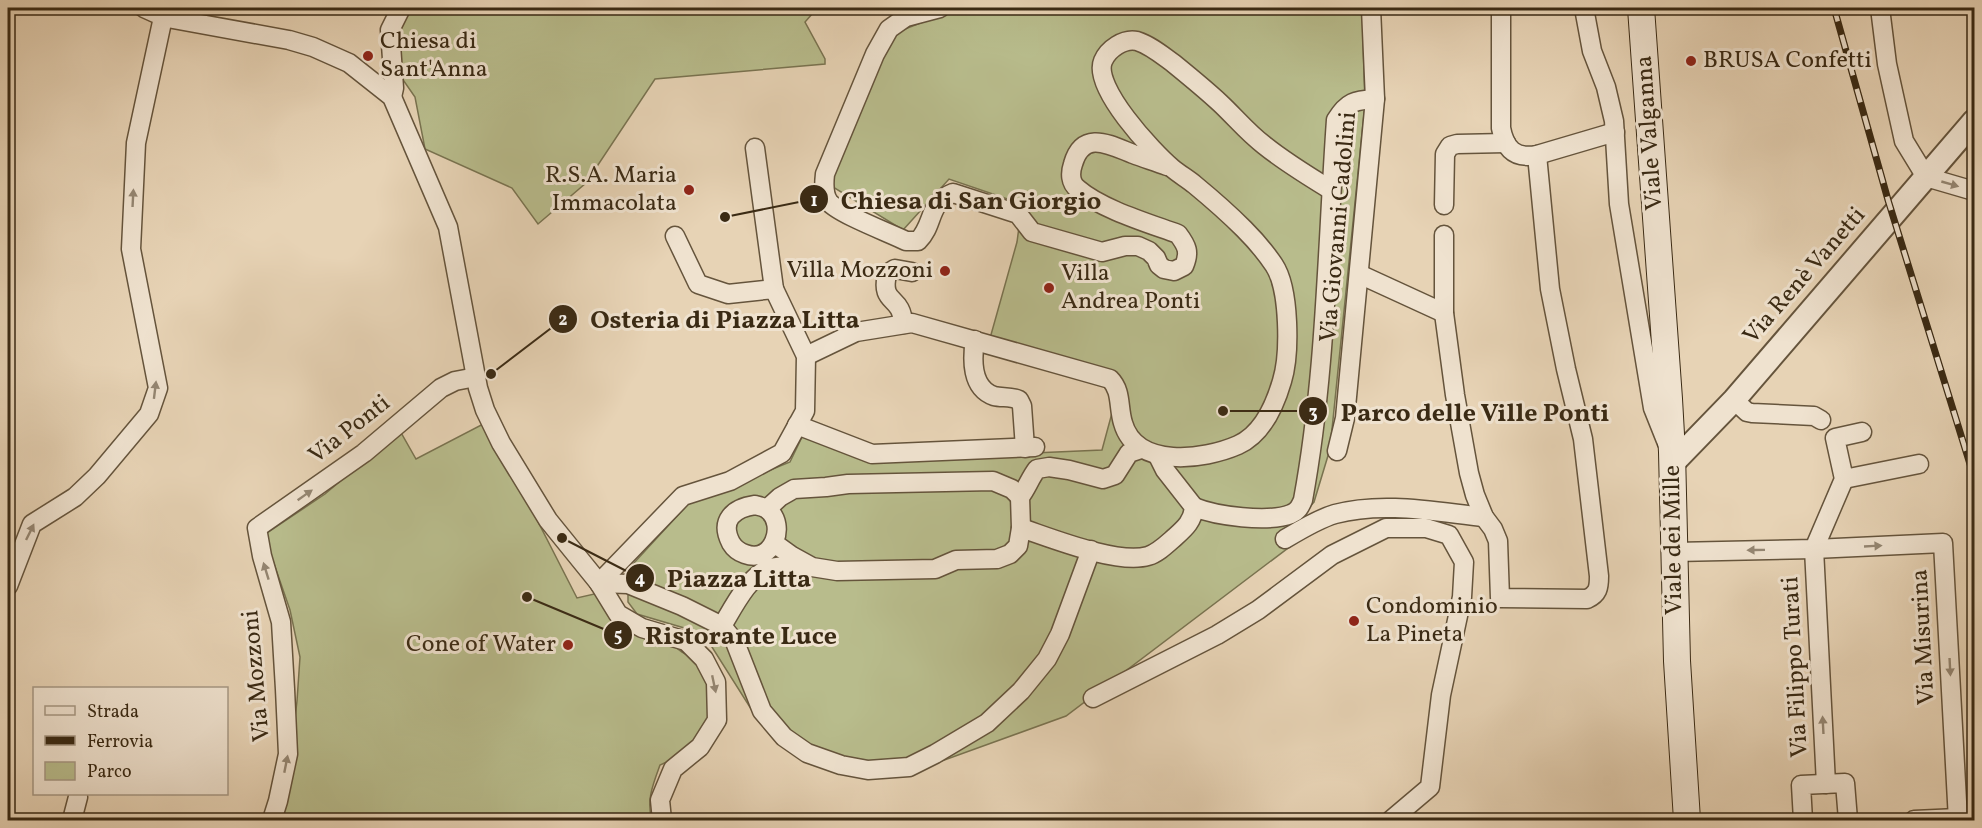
<svg xmlns="http://www.w3.org/2000/svg" width="1982" height="828" font-family="Vollkorn,serif">
	<style>
		.green { fill: #b8bc8c; stroke: #797350; stroke-width: 1.5 }
		.lines { fill: none; stroke-linecap: round; stroke-linejoin: round }
		.minor-casing { stroke: #65543c; stroke-width: 21 }
		.tertiary-casing { stroke: #65543c; stroke-width: 26 }
		.secondary-casing { stroke: #3a2a14; stroke-width: 28 }
		.minor { stroke: #efe2cf; stroke-width: 18 }
		.tertiary { stroke: #efe2cf; stroke-width: 22 }
		.secondary { stroke: #efe2cf; stroke-width: 26 }
		.rail-casing { stroke: #3a2a14; stroke-width: 7 }
		.rail { stroke: #efe2cf; stroke-width: 4.5; stroke-dasharray: 14; stroke-linecap: butt }
		.oneway { fill: #948672 }
		.poi-dot { fill: #8f2418; stroke: #efe2cf; stroke-width: 2 }
		.labels { text-anchor: middle; dominant-baseline: central; stroke-width: 6; stroke-linejoin: round; paint-order: stroke }
		.poi-label { font-size: 24px; fill: #3a2a14; stroke: #efe2cf; text-anchor: start }
		.street-label { font-size: 24px; fill: #3a2a14; stroke: #efe2cf }
		.leader { fill: none; stroke: #3a2a14; stroke-width: 2 }
		.callout-dot { fill: #3a2a14; stroke: #efe2cf; stroke-width: 2 }
		.mark-label { font-size: 18px; text-anchor: middle; font-weight: bold; fill: #fff }
		.callout-label { font-size: 26px; text-anchor: middle; font-weight: bold; fill: #3a2a14; stroke: #efe2cf; stroke-width: 6; stroke-linejoin: round; paint-order: stroke }
	</style>
	<rect width="100%" height="100%" fill="#e7d3b5"/>
	<filter id="stains"><feTurbulence type="fractalNoise" baseFrequency=".00333" numOctaves="4"/><feColorMatrix values="0 0 0 0 .2 0 0 0 0 .09 0 0 0 0 .02 0 0 0 .5 -.17"/></filter>
	<radialGradient id="worn" r=".72"><stop offset=".6" stop-color="#630" stop-opacity="0"/><stop offset="1" stop-color="#630" stop-opacity=".3"/></radialGradient>
	<g class="green">
		<path d="M409,8H825L813,13L805,22L825,59V64L655,79L586,183L538,224L512,188L425,149L415,97L399,74L398,24Z"/>
		<path d="M959,8H1362L1365,104L1330,449L1314,502L1292,526L1300,539L1066,716L914,771L859,774L758,720L712,647L691,630L637,614L628,602V584L633,564L689,503L790,462L803,435L873,460L1102,450L1119,387L987,349L1017,242L1022,204L949,179L903,230L828,184L892,34Z"/>
		<path d="M487,422L577,598L603,592L682,652L700,662L709,678V717L700,747L660,765C653,784 646,801 652,820H283L297,701L300,657L290,610L264,535L325,494L400,431L416,459Z"/>
	</g>
	<g class="lines">
		<defs>
			<g id="minor">
				<path d="M144,8L155,13L165,14L173,19L289,40L313,47L349,63L392,97L448,227L478,388L485,410L501,443L548,520L599,583L618,614L642,628L686,641L704,659L716,682L717,720L700,747L673,769L660,800L662,820"/>
				<path d="M940,8L906,17L889,29L875,54L825,174C824,183 823,194 829,202C839,214 890,233 906,241H918C935,224 927,203 953,193L1018,214L1032,232L1102,252L1125,246H1138L1149,251L1156,258L1159,265L1164,269L1174,271L1184,266C1190,252 1187,246 1178,234C1148,223 1101,209 1078,189C1070,183 1070,173 1073,164C1083,129 1110,145 1133,154C1144,158 1156,162 1167,166"/>
				<path d="M1501,8V128C1505,149 1515,159 1537,155L1615,132"/>
				<path d="M1584,8L1592,51L1606,87L1614,121L1619,204L1653,408L1667,443"/>
				<path d="M1880,8L1887,64L1904,141L1926,177L1974,191"/>
				<path d="M392,97L394,88L390,30L401,8"/>
				<path d="M755,148L774,289"/>
				<path d="M1444,205L1445,154L1450,146L1457,144L1506,143"/>
				<path d="M1444,235V313L1455,395L1469,473L1475,495L1484,517L1493,529L1498,541L1500,598L1587,599C1598,594 1599,588 1599,576L1583,439L1566,369L1550,289L1537,155"/>
				<path d="M1359,274L1444,313"/>
				<path d="M903,324C902,294 880,306 887,274L895,269L912,272"/>
				<path d="M975,340C972,359 971,388 994,396C1002,398 1011,396 1019,400L1022,406L1025,448"/>
				<path d="M806,356L856,332L912,323L1110,379C1122,391 1118,407 1123,423C1136,469 1204,460 1238,445C1263,434 1275,405 1282,381C1290,355 1290,289 1274,265C1266,253 1255,240 1244,229C1229,214 1212,199 1195,185C1188,179 1179,174 1172,168C1153,152 1092,87 1103,61C1108,49 1124,38 1137,41C1150,45 1162,55 1173,63C1189,76 1205,89 1220,103C1235,117 1248,133 1264,145C1285,162 1308,176 1331,190"/>
				<path d="M1734,400L1747,412L1752,413L1814,416L1821,420"/>
				<path d="M797,425L872,454L1035,447"/>
				<path d="M1337,451L1345,418L1375,99L1371,8"/>
				<path d="M1844,479L1919,464"/>
				<path d="M755,505C759,506 765,507 768,510C787,525 773,564 745,554C739,552 734,548 731,543C719,520 734,508 755,505Z"/>
				<path d="M1194,507C1216,516 1268,523 1291,514C1298,511 1300,507 1303,500C1326,375 1327,247 1336,120C1347,102 1355,100 1375,99"/>
				<path d="M767,509L780,497L794,489L826,487L848,484L993,481L1012,489L1020,497"/>
				<path d="M1021,528L1020,497C1027,488 1030,478 1037,469L1049,467L1069,470L1103,479L1115,475L1129,453L1141,449"/>
				<path d="M1285,539C1300,530 1318,519 1335,514C1383,501 1436,512 1484,517"/>
				<path d="M774,543L792,556L812,567L837,571L935,569L956,560L997,559L1010,554L1018,546L1021,528C1051,538 1118,565 1148,556C1158,553 1167,544 1175,537C1185,528 1193,521 1194,507L1165,470L1158,456"/>
				<path d="M1675,552L1814,549L1943,543L1958,820"/>
				<path d="M599,583L628,584L682,606L722,626L735,642L762,711L784,737L807,753L841,765L868,770L909,767L935,754L987,723L1021,691L1047,659L1060,634L1091,550"/>
				<path d="M599,583L683,496L730,481L782,453L805,411L806,356L774,289L728,294L698,284L675,236"/>
				<path d="M8,586L32,524L75,497L97,476L149,414L158,388L131,249L136,143L165,8"/>
				<path d="M722,626C733,608 749,575 770,568C782,565 796,566 809,567"/>
				<path d="M1093,698L1217,635L1258,610L1332,555L1386,528H1426L1449,535L1464,562L1462,597L1441,695L1430,787L1391,820"/>
				<path d="M1826,784L1814,549L1844,479L1835,438L1862,432"/>
				<path d="M72,820L78,797"/>
				<path d="M272,820L278,801L288,754L285,689L281,622L262,556L257,528L364,453L441,388L455,381L476,377"/>
				<path d="M1803,820L1801,785L1845,783L1848,820"/>
				<path d="M1914,820L1958,818"/>
			</g>
			<path id="tertiary" d="M1672,464L1734,400L1974,121"/>
			<path id="secondary" d="M1641,8L1669,399L1672,452L1677,661L1687,820"/>
		</defs>
		<use href="#minor" class="minor-casing"/>
		<use href="#tertiary" class="tertiary-casing"/>
		<use href="#secondary" class="secondary-casing"/>
		<use href="#minor" class="minor"/>
		<use href="#tertiary" class="tertiary"/>
		<use href="#secondary" class="secondary"/>
		<defs>
			<path id="rail" d="M1834,8L1888,200L1974,477"/>
		</defs>
		<use href="#rail" class="rail-casing"/>
		<use href="#rail" class="rail"/>
	</g>
	<defs><path id="oneway-solid" d="M-6-.8H1V-3.2L6.5 0L1 3.2V.8H-6Z" transform="scale(1.5)"/></defs>
	<g class="oneway">
		<use href="#oneway-solid" transform="translate(1950 184) rotate(16)"/>
		<use href="#oneway-solid" transform="translate(133 198) rotate(-87)"/>
		<use href="#oneway-solid" transform="translate(155 390) rotate(-83)"/>
		<use href="#oneway-solid" transform="translate(305 495) rotate(-35)"/>
		<use href="#oneway-solid" transform="translate(30 532) rotate(-64)"/>
		<use href="#oneway-solid" transform="translate(1873 546) rotate(-3)"/>
		<use href="#oneway-solid" transform="translate(1756 550) rotate(179)"/>
		<use href="#oneway-solid" transform="translate(266 571) rotate(-107)"/>
		<use href="#oneway-solid" transform="translate(1950 667) rotate(87)"/>
		<use href="#oneway-solid" transform="translate(714 684) rotate(78)"/>
		<use href="#oneway-solid" transform="translate(1823 725) rotate(-93)"/>
		<use href="#oneway-solid" transform="translate(286 764) rotate(-79)"/>
	</g>
	<g class="poi-dot">
		<circle cx="368" cy="56" r="6"/>
		<circle cx="1691" cy="61" r="6"/>
		<circle cx="689" cy="190" r="6"/>
		<circle cx="945" cy="271" r="6"/>
		<circle cx="1049" cy="288" r="6"/>
		<circle cx="1354" cy="621" r="6"/>
		<circle cx="568" cy="645" r="6"/>
	</g>
	<g class="labels">
		<g class="poi-label">
			<text x="380" y="42">Chiesa di<tspan x="380" dy="28">Sant'Anna</tspan></text>
			<text x="1703" y="61">BRUSA Confetti</text>
			<text x="677" y="176" text-anchor="end">R.S.A. Maria<tspan x="677" dy="28">Immacolata</tspan></text>
			<text x="933" y="271" text-anchor="end">Villa Mozzoni</text>
			<text x="1061" y="274">Villa<tspan x="1061" dy="28">Andrea Ponti</tspan></text>
			<text x="1366" y="607">Condominio<tspan x="1366" dy="28">La Pineta</tspan></text>
			<text x="556" y="645" text-anchor="end">Cone of Water</text>
		</g>
		<g class="street-label">
			<text transform="translate(1650 133) rotate(-94)">Viale Valganna</text>
			<text transform="translate(1339 227) rotate(-85)">Via Giovanni Cadolini</text>
			<text transform="translate(1805 276) rotate(-49)">Via Renè Vanetti</text>
			<text transform="translate(350 430) rotate(-38)">Via Ponti</text>
			<text transform="translate(1674 540) rotate(-91)">Viale dei Mille</text>
			<text transform="translate(1924 637) rotate(-93)">Via Misurina</text>
			<text transform="translate(1796 667) rotate(-93)">Via Filippo Turati</text>
			<text transform="translate(257 676) rotate(-95)">Via Mozzoni</text>
		</g>
	</g>
	<path class="leader" d="M725 217L814 199M491 374L563 319M1223 411L1313 411M562 538L640 578M527 597L618 635"/>
	<g class="callout-dot">
		<circle cx="725" cy="217" r="6"/>
		<circle cx="491" cy="374" r="6"/>
		<circle cx="1223" cy="411" r="6"/>
		<circle cx="562" cy="538" r="6"/>
		<circle cx="527" cy="597" r="6"/>
		<circle cx="814" cy="199" r="15"/>
		<circle cx="563" cy="319" r="15"/>
		<circle cx="1313" cy="411" r="15"/>
		<circle cx="640" cy="578" r="15"/>
		<circle cx="618" cy="635" r="15"/>
	</g>
	<g class="mark-label">
		<text x="814" y="206">1</text>
		<text x="563" y="325">2</text>
		<text x="1313" y="418">3</text>
		<text x="640" y="584">4</text>
		<text x="618" y="641">5</text>
	</g>
	<g class="callout-label">
		<text x="971" y="209">Chiesa di San Giorgio</text>
		<text x="725" y="328">Osteria di Piazza Litta</text>
		<text x="1475" y="421">Parco delle Ville Ponti</text>
		<text x="739" y="587">Piazza Litta</text>
		<text x="741" y="644">Ristorante Luce</text>
	</g>
	<rect width="1982" height="828" fill="none" stroke="#e7d3b5" stroke-width="30"/>
	<rect x="9" y="9" width="1964" height="810" fill="none" stroke="#3a2a14" stroke-width="3"/>
	<rect x="15" y="15" width="1952" height="798" fill="none" stroke="#3a2a14" stroke-width="1.5"/>
	<rect x="33" y="687" width="195" height="108" fill="#efe2cf" stroke="#a79884" stroke-width="1.5"/>
	<rect x="45" y="706" width="30" height="9" fill="#efe2cf" stroke="#a79884" stroke-width="1.5"/>
	<text x="87" y="717" font-size="18" fill="#3a2a14">Strada</text>
	<rect x="45" y="736" width="30" height="9" fill="#3a2a14" stroke="#a79884" stroke-width="1.5"/>
	<text x="87" y="747" font-size="18" fill="#3a2a14">Ferrovia</text>
	<rect x="45" y="762" width="30" height="18" fill="#b8bc8c" stroke="#a79884" stroke-width="1.5"/>
	<text x="87" y="777" font-size="18" fill="#3a2a14">Parco</text>
	<rect width="100%" height="100%" filter="url(#stains)"/>
	<rect width="100%" height="100%" fill="url(#worn)"/>
</svg>
